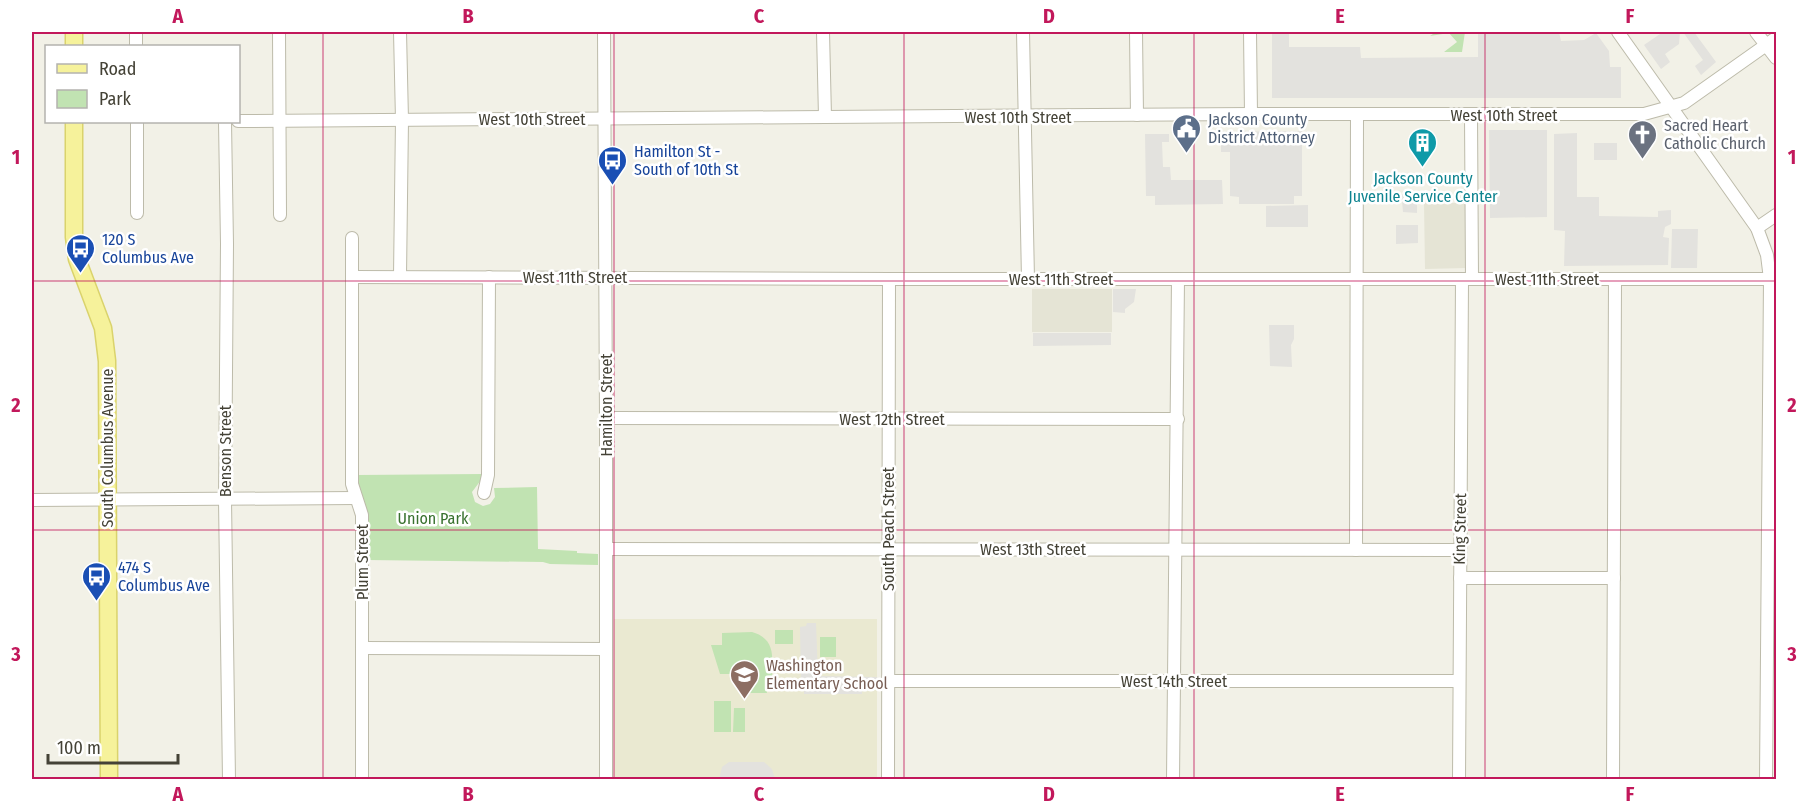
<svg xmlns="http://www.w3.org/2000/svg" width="1808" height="811" font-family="'Fira Sans Condensed',sans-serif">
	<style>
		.residential { fill: #e5e4d5 }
		.education { fill: #eae9d1 }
		.green { fill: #c1e3b2 }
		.parking { fill: #e3e2de }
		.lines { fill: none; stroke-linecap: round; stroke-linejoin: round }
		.minor-casing { stroke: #bdbbaa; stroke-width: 14 }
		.major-casing { stroke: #dad36c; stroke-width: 19 }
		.minor { stroke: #fff; stroke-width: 12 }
		.major { stroke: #f6f29b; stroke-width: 16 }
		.grid { fill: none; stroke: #c2185b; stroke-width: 1.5; stroke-opacity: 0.55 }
		.labels { text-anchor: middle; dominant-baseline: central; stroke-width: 5; stroke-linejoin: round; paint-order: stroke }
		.street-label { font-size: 16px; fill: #444236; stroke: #fff }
		.service-label { font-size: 16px; fill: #4e5e75; stroke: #fff; text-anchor: start }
		.worship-label { font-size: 16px; fill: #5b616d; stroke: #fff; text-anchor: start }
		.transit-label { font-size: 16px; fill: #164399; stroke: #fff; text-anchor: start }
		.culture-label { font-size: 16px; fill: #0d838f; stroke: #fff }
		.park-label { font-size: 16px; fill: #38712e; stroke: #fff }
		.education-label { font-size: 16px; fill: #785e54; stroke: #fff; text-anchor: start }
		.neatline { fill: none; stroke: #c2185b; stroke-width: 2 }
		.grid-label { font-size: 20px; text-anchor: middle; font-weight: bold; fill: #c2185b }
	</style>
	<rect width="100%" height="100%" fill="#f2f1e7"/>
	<g class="residential">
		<path d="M1424,203H1465L1466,268L1425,269Z"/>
		<rect x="1032" y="289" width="80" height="43"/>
	</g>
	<path class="education" d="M614,619H877V779L614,780Z"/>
	<g class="green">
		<path d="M1436,32H1465L1462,52H1444L1457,42L1449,33L1430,36Z"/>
		<path d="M482,474L481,480L472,492L475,502L483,506L490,504L495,497L494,488L537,487L538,549L577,551V553L598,554V565L550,564L543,562L367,560L366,507L358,486L356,475Z"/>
		<rect x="775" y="630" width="18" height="14"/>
		<path d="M752,632C777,639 772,659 772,679H766L767,693H739L738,674H720L711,645H722V633Z"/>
		<rect x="820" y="637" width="16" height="20"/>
		<rect x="714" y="701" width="17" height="31"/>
		<path d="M734,708H745V732H733Z"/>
	</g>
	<g class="parking">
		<path d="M1272,32H1289V47H1360L1361,58L1478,57V33L1559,32L1561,41L1584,40L1596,33L1609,51L1610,67H1621V98H1272Z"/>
		<path d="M1663,32H1680L1679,44L1665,54L1670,62L1661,69L1644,45Z"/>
		<path d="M1683,32H1694L1716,62L1701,75L1695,66L1703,60Z"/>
		<path d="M1489,130H1547V217L1490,218Z"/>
		<path d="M1302,131V196H1294V204H1239V197L1230,196V152H1221V132Z"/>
		<path d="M1577,133V197H1599V216L1658,217V211L1671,210V224L1665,227L1663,237L1669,238L1668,265L1564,266L1565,231L1554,230V134Z"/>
		<path d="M1145,134H1169V142H1162L1163,167H1170L1171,180H1222L1223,204L1155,205V196H1146Z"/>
		<rect x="1594" y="143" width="23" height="17"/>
		<path d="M1382,194H1417V213L1403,212L1402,201H1398V204H1382Z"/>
		<path d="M1308,205V227H1266V206Z"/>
		<path d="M1396,225H1418V243L1396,244Z"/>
		<path d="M1672,229H1698L1697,268H1671Z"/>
		<path d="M1113,289H1136L1134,302L1125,309V313L1113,312Z"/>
		<path d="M1269,325H1294V339L1291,345L1292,367L1270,366Z"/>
		<path d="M1033,333H1111V345L1033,346Z"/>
		<path d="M807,623H816L818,676L877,677V684H863L862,694H804V686L801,684L800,627L806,626Z"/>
		<path d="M729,762H764L772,769L775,779H719L722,767Z"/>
	</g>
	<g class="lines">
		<defs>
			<g id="minor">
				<path d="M136,32V46"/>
				<path d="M279,32L280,215"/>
				<path d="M604,32L606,418V780"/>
				<path d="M823,32L825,117"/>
				<path d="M1023,32L1028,279"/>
				<path d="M1136,32L1137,115"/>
				<path d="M1250,32L1251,114"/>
				<path d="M1618,32L1757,228L1767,255L1770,279L1766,780"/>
				<path d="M1756,32L1776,58"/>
				<path d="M1471,115L1472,279"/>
				<path d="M238,121L1251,114H1644L1684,103L1776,38"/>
				<path d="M225,122L227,244L225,500L229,780"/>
				<path d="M137,213V122"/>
				<path d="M1757,228L1776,215"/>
				<path d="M352,238V484L362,515V780"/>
				<path d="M400,276L402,120L400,32"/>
				<path d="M352,277L889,279H1776"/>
				<path d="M606,418L1178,419"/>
				<path d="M484,493L488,475L489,277"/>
				<path d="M32,500L356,498"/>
				<path d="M606,549L1460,550"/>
				<path d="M1356,550L1357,115"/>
				<path d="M1460,578H1614"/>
				<path d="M362,648L606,649"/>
				<path d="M888,681H1459"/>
				<path d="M888,780L889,279"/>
				<path d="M1173,780L1178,279"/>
				<path d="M1459,780L1462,279"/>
				<path d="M1613,780L1615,280"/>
			</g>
			<g id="major">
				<path d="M74,32V46"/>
				<path d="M74,122V237L77,259L103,328L107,361L109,780"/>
			</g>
		</defs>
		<use href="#minor" class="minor-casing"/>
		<use href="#major" class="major-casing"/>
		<use href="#minor" class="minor"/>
		<use href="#major" class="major"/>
	</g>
	<path class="grid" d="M323,32V780M614,32V780M904,32V780M1194,32V780M1485,32V780M32,281H1776M32,530H1776"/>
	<defs>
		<symbol id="civic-pin" viewBox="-11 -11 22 30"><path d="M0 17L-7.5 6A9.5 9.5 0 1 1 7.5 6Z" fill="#5c6f8a" stroke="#fff"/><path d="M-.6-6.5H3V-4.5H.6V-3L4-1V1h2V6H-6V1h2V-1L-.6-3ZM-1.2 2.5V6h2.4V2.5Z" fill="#fff"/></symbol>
		<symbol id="church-pin" viewBox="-11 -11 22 30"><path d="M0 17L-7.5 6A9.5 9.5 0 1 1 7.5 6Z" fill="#6b7280" stroke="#fff"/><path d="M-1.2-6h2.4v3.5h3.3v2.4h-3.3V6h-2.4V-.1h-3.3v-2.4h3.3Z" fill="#fff"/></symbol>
		<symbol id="building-pin" viewBox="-11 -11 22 30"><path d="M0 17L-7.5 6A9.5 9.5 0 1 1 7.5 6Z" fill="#0f9aa8" stroke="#fff"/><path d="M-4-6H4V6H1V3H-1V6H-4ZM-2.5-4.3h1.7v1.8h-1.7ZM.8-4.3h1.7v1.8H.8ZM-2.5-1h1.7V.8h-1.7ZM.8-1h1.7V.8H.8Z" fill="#fff"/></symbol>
		<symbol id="bus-pin" viewBox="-11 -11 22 30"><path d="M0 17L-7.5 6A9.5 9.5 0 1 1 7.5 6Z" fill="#1a4fb4" stroke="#fff"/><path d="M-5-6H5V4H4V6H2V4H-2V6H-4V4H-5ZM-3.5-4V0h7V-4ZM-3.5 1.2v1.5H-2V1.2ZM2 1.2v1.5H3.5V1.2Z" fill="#fff"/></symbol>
		<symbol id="school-pin" viewBox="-11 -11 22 30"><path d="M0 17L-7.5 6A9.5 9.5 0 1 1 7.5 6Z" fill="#8d6e63" stroke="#fff"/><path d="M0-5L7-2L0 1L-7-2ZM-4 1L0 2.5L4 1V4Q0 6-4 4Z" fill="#fff"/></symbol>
	</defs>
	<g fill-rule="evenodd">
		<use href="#civic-pin" x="1170" y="112" width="33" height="45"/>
		<use href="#church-pin" x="1626" y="118" width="33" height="45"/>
		<use href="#building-pin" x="1406" y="126" width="33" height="45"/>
		<use href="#bus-pin" x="596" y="144" width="33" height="45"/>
		<use href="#bus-pin" x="64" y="232" width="33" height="45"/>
		<use href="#bus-pin" x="80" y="560" width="33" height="45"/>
		<use href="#school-pin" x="728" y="658" width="33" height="45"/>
	</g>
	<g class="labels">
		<g class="street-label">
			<text x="1504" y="115">West 10th Street</text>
			<text x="1018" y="117">West 10th Street</text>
			<text x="532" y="119">West 10th Street</text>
			<text x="575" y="277">West 11th Street</text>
			<text x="1061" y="279">West 11th Street</text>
			<text x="1547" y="279">West 11th Street</text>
			<text transform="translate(606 405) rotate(-90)">Hamilton Street</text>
			<text x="892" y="419">West 12th Street</text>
			<text transform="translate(107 448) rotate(-90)">South Columbus Avenue</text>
			<text transform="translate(225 451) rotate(-90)">Benson Street</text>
			<text transform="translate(888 529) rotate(-90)">South Peach Street</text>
			<text transform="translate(1460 529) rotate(-89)">King Street</text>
			<text x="1033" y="549">West 13th Street</text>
			<text transform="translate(362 562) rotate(-90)">Plum Street</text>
			<text x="1174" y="681">West 14th Street</text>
		</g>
		<g class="service-label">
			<text x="1208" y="119">Jackson County<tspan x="1208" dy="18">District Attorney</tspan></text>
		</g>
		<g class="worship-label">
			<text x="1664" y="125">Sacred Heart<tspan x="1664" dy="18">Catholic Church</tspan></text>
		</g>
		<g class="transit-label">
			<text x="634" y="151">Hamilton St -<tspan x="634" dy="18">South of 10th St</tspan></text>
			<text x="102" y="239">120 S<tspan x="102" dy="18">Columbus Ave</tspan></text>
			<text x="118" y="567">474 S<tspan x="118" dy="18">Columbus Ave</tspan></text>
		</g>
		<g class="culture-label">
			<text x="1423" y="178">Jackson County<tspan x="1423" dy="18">Juvenile Service Center</tspan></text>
		</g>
		<g class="park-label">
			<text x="433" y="518">Union Park</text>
		</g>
		<g class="education-label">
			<text x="766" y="665">Washington<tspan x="766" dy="18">Elementary School</tspan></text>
		</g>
	</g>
	<rect width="1808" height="811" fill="none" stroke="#ffffff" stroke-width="66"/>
	<rect x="45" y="45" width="195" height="78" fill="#ffffff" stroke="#b4b3af" stroke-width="1.5"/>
	<rect x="57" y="64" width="30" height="9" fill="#f6f29b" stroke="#b4b3af" stroke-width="1.5"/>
	<text x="99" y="75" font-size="18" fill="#444236">Road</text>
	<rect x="57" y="90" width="30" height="18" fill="#c1e3b2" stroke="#b4b3af" stroke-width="1.5"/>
	<text x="99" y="105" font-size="18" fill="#444236">Park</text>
	<path d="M48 754v9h130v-9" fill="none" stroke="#444236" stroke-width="3"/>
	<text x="57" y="754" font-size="18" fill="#444236" stroke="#ffffff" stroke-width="4.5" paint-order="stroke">100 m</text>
	<rect x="33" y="33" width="1742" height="745" class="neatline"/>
	<g class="grid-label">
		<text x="178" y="23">A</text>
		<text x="468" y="23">B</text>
		<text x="759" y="23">C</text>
		<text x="1049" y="23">D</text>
		<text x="1340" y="23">E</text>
		<text x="1630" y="23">F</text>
		<text x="16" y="164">1</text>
		<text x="1792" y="164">1</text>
		<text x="16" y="412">2</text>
		<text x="1792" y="412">2</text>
		<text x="16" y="661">3</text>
		<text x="1792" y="661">3</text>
		<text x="178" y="801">A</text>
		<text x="468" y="801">B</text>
		<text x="759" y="801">C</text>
		<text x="1049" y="801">D</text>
		<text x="1340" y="801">E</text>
		<text x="1630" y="801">F</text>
	</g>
</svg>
